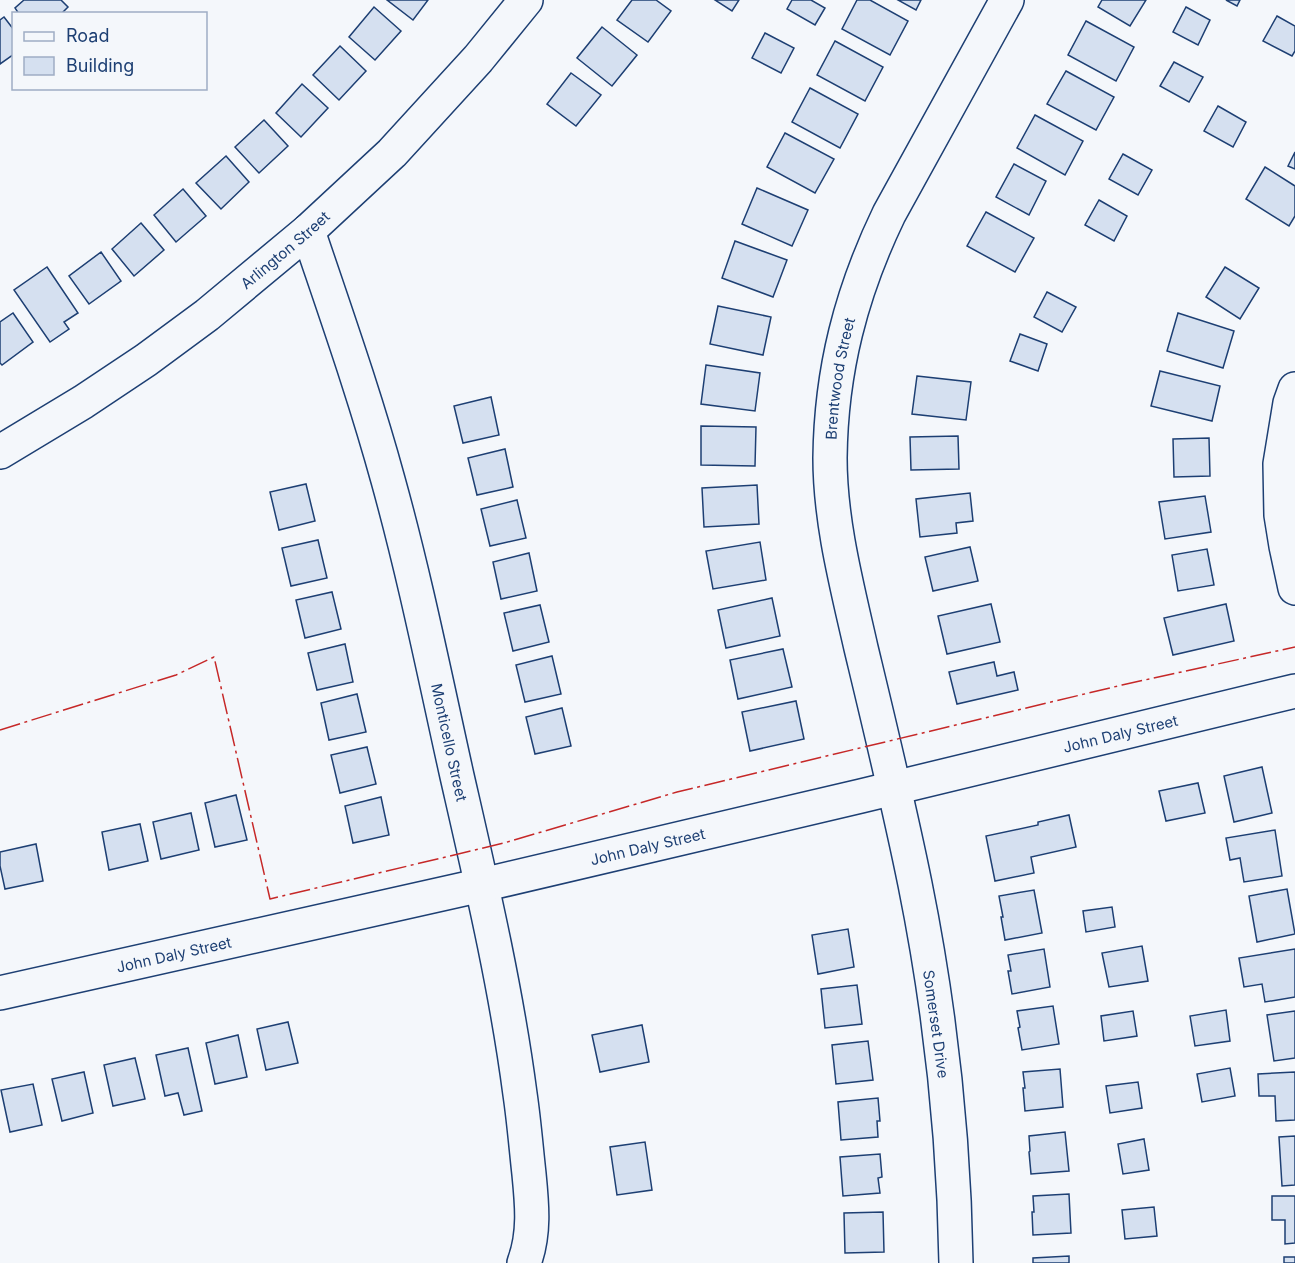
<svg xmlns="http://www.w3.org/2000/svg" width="1295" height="1263" font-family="Inter,sans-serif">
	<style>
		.building { fill: #d5e0f0; stroke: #1d3f73; stroke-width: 1.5 }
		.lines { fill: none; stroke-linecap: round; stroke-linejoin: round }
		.minor-casing { stroke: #1d3f73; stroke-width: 36 }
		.minor { stroke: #f4f7fb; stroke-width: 33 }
		.power { stroke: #c62828; stroke-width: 1.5; stroke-dasharray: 21 4.5 3 4.5; stroke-linecap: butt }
		.labels { text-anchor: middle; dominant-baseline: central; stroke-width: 4.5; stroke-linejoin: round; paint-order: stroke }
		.street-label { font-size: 15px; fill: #1d3f73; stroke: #f4f7fb }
	</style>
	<rect width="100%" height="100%" fill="#f4f7fb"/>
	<g class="building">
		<path d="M24,0H61L68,7L61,14H19L15,8Z"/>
		<path d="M387,0H428L413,20Z"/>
		<path d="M632,0H656L671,11L648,42L617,20Z"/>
		<path d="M715,0H739L732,11Z"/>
		<path d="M792,0H811L825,8L815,25L787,9Z"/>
		<path d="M857,0H870L908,21L890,55L842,29Z"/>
		<path d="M898,0H921L916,10Z"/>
		<path d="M1102,0H1146L1130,26L1098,7Z"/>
		<path d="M1226,0H1240L1237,6Z"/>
		<path d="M374,7L401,31L375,60L349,37Z"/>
		<path d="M1186,7L1210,20L1198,45L1173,32Z"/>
		<path d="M1277,16L1295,26V51L1292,56L1263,41Z"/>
		<path d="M4,17L14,30V54L0,64V20Z"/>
		<path d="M1086,21L1134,47L1116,81L1068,55Z"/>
		<path d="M602,27L637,55L612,86L577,58Z"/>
		<path d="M765,33L794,48L781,73L752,58Z"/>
		<path d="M835,41L883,67L865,101L817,75Z"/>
		<path d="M340,46L366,71L339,100L313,75Z"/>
		<path d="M1174,62L1203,77L1189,102L1160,86Z"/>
		<path d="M1066,71L1114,97L1096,130L1047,104Z"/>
		<path d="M571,73L601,95L576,126L547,104Z"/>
		<path d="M302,84L328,108L301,137L276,113Z"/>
		<path d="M810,88L858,114L840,148L792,122Z"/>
		<path d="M1218,106L1246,122L1233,147L1204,131Z"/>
		<path d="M1035,115L1083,141L1065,175L1017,148Z"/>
		<path d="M264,120L288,146L259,173L235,147Z"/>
		<path d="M785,133L834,159L815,193L767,167Z"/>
		<path d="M1295,152V169L1288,166Z"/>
		<path d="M1123,154L1152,170L1138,195L1109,179Z"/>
		<path d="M226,156L249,182L221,209L196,183Z"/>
		<path d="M1014,164L1046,181L1029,215L996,197Z"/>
		<path d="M1265,167L1295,186V216L1289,226L1246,199Z"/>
		<path d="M757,188L808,210L792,246L742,224Z"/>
		<path d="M183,189L206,216L176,242L154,215Z"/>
		<path d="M1099,200L1127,216L1114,241L1085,225Z"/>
		<path d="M986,212L1034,238L1015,272L967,246Z"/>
		<path d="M141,223L164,250L134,276L112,249Z"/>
		<path d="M735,241L787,260L773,297L722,278Z"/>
		<path d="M101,252L121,281L89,304L69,276Z"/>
		<path d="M47,267L78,313L64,322L69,329L50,342L14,290Z"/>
		<path d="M1225,267L1259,288L1240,319L1206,297Z"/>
		<path d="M1047,292L1076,307L1062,332L1034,317Z"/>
		<path d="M718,306L771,317L763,355L710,344Z"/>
		<path d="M13,313L33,342L2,365L0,363V322Z"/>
		<path d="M1178,313L1234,331L1223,368L1167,351Z"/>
		<path d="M1020,334L1047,344L1038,371L1010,361Z"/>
		<path d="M706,365L760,373L755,411L701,404Z"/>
		<path d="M1160,371L1220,386L1212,421L1151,406Z"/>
		<path d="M917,376L971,382L966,420L912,414Z"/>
		<path d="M491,397L499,435L463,443L454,406Z"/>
		<path d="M701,426L756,427L755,466L701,465Z"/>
		<path d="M958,436L959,469L911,470L910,437Z"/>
		<path d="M1209,438L1210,476L1174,477L1173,439Z"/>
		<path d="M505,449L513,487L477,495L468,458Z"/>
		<path d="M306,484L315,521L279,530L270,492Z"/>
		<path d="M757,485L759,524L704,527L702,488Z"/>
		<path d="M970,493L973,521L956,523L957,533L920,537L916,499Z"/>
		<path d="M1205,496L1211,532L1165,539L1159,502Z"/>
		<path d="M517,500L526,538L490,546L481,509Z"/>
		<path d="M318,540L327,578L291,586L282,548Z"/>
		<path d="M760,542L766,580L713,589L706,551Z"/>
		<path d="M970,547L978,581L933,591L925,557Z"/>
		<path d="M1207,549L1214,585L1178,591L1172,555Z"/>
		<path d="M529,553L537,591L501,599L493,562Z"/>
		<path d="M332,592L341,629L305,638L296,600Z"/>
		<path d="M772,598L780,636L726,648L718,610Z"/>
		<path d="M991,604L1000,642L947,654L938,616Z"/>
		<path d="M1226,604L1234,641L1173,655L1164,618Z"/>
		<path d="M540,605L549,642L513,651L504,613Z"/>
		<path d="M345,644L353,682L317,690L308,653Z"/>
		<path d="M783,649L792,687L738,699L730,660Z"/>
		<path d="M552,656L561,694L525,702L516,665Z"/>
		<path d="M994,662L997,676L1014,672L1018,690L957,704L949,672Z"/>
		<path d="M357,694L366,732L329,740L321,703Z"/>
		<path d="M796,701L804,739L750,751L742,712Z"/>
		<path d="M562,708L571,746L535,754L526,717Z"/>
		<path d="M367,747L376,784L340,793L331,755Z"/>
		<path d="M1262,767L1272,813L1234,822L1224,776Z"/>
		<path d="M1198,783L1205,813L1166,821L1159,791Z"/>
		<path d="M236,795L247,840L215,847L205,803Z"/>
		<path d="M381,797L389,835L353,843L345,806Z"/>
		<path d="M191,813L199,850L161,859L153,822Z"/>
		<path d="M1069,815L1076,847L1031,857L1034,873L995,881L986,836L1038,825V822Z"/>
		<path d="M140,824L148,861L109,870L102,832Z"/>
		<path d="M1275,830L1282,876L1244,882L1240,858L1230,860L1226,838Z"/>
		<path d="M36,844L43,881L5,889L0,866V852Z"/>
		<path d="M1287,889L1295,934L1257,942L1249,896Z"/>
		<path d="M1034,890L1042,933L1005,940L1001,917H1003L999,896Z"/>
		<path d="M1112,907L1115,927L1086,932L1083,911Z"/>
		<path d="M848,929L854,967L818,974L812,935Z"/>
		<path d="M1142,946L1148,981L1109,987L1102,953Z"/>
		<path d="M1044,949L1050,987L1012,994L1008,971H1011L1008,955Z"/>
		<path d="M1295,949V997L1265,1002L1262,984L1244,987L1239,958Z"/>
		<path d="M857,985L862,1024L825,1028L821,989Z"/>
		<path d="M1053,1006L1059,1044L1022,1050L1018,1028L1020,1027L1017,1011Z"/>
		<path d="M1226,1010L1230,1041L1195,1046L1190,1016Z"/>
		<path d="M1133,1011L1137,1036L1104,1041L1101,1016Z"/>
		<path d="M1295,1011V1058L1274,1061L1267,1015Z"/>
		<path d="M288,1022L298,1063L266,1070L257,1029Z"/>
		<path d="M642,1025L649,1062L600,1072L592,1035Z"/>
		<path d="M238,1035L247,1077L215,1084L206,1043Z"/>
		<path d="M868,1041L873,1080L836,1084L832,1045Z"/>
		<path d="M188,1048L202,1111L184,1115L178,1093L165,1096L156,1055Z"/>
		<path d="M135,1058L145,1099L113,1106L104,1065Z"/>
		<path d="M1230,1068L1235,1096L1202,1102L1197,1074Z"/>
		<path d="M1060,1069L1063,1107L1025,1111L1023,1088H1025L1023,1072Z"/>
		<path d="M84,1072L93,1113L62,1121L52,1079Z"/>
		<path d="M1295,1072V1120L1276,1121L1275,1096H1259L1258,1074Z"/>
		<path d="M1138,1082L1142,1108L1110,1113L1106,1086Z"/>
		<path d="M33,1084L42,1125L10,1132L1,1090Z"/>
		<path d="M878,1098L880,1121H877L878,1137L841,1140L838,1102Z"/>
		<path d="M1065,1132L1069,1171L1031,1174L1029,1152L1030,1151L1029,1136Z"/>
		<path d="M1295,1136V1185L1282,1186L1279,1137Z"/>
		<path d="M1144,1139L1149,1170L1123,1174L1118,1144Z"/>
		<path d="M645,1142L652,1190L617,1195L610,1147Z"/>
		<path d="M880,1154L882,1177L878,1178L880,1193L843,1196L840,1157Z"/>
		<path d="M1069,1194L1071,1233L1033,1235L1032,1212H1034L1033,1196Z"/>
		<path d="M1272,1196H1295V1243L1285,1244V1220H1272Z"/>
		<path d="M1154,1207L1157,1236L1125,1239L1122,1210Z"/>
		<path d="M883,1212L884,1252L845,1253L844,1213Z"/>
		<path d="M1069,1256V1263H1033V1258Z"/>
		<rect x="1284" y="1257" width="11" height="6"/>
	</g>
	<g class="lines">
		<defs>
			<g id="minor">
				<path id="s1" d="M308,231C336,314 365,396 388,480C415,577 435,677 457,776C481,881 506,987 520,1094C524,1121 526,1147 529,1174C532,1204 535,1234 524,1263"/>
				<path d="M1295,389L1290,403L1280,464L1281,515L1286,546L1295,588"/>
				<path id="s2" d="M0,452L83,402L146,360L207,315L308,231L392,153L478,59L526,0"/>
				<path id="s3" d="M0,993L482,885L861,796L1295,691"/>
				<path id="s4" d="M956,1263C954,1136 940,1008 915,884C899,805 880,727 861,648C847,586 830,522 830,458C831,370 851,293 889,214L1007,0"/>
			</g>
		</defs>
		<use href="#minor" class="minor-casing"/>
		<use href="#minor" class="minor"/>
		<path class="power" d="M0,730L176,675L214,657L270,899L504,843L677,792L1122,685L1295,647"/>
	</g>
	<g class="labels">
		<g class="street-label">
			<text stroke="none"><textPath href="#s2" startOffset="350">Arlington Street</textPath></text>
			<text stroke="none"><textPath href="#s4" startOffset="897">Brentwood Street</textPath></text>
			<text stroke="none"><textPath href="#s3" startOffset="1150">John Daly Street</textPath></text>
			<text stroke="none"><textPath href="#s1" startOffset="531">Monticello Street</textPath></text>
			<text stroke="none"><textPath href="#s3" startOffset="664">John Daly Street</textPath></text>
			<text stroke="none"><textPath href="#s3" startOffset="178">John Daly Street</textPath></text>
			<text transform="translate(936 1024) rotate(82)">Somerset Drive</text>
		</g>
	</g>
	<rect x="12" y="12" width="195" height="78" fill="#f4f7fb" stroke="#9eadc5" stroke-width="1.5"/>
	<rect x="24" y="32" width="30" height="9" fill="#f4f7fb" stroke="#9eadc5" stroke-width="1.5"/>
	<text x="66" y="42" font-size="18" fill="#1d3f73">Road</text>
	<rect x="24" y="57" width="30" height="18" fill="#d5e0f0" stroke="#9eadc5" stroke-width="1.5"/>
	<text x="66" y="72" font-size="18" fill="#1d3f73">Building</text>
</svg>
